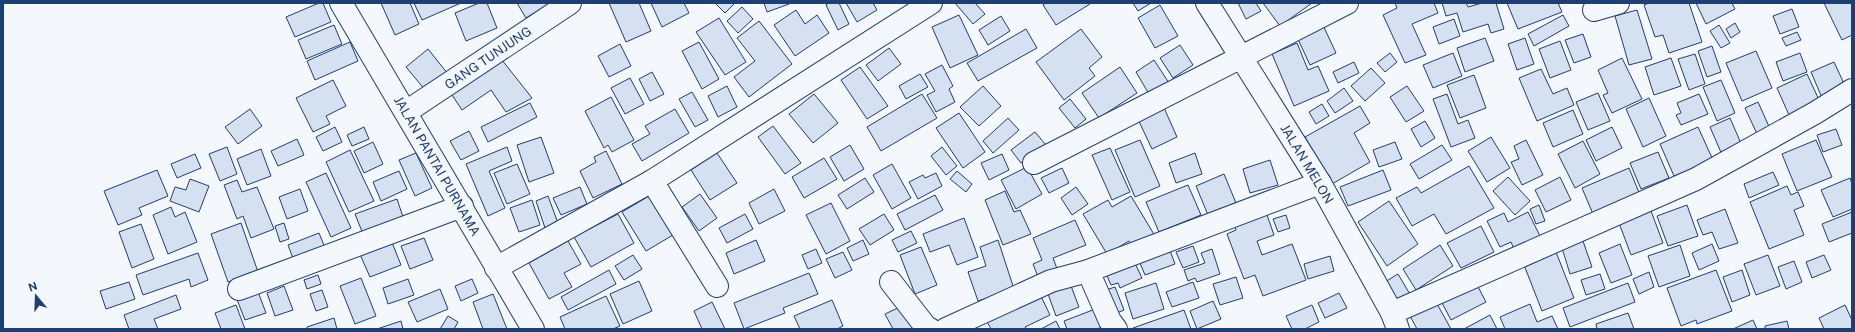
<svg xmlns="http://www.w3.org/2000/svg" width="1855" height="332" font-family="'Public Sans',sans-serif">
	<style>
		.building { fill: #d5e0f0; stroke: #1d3f73 }
		.lines { fill: none; stroke-linecap: round; stroke-linejoin: round }
		.minor-casing { stroke: #1d3f73; stroke-width: 24 }
		.minor { stroke: #f4f7fb; stroke-width: 22 }
		.labels { text-anchor: middle; dominant-baseline: central; stroke-width: 3; stroke-linejoin: round; paint-order: stroke }
		.street-label { font-size: 13px; fill: #1d3f73; stroke: #f4f7fb }
	</style>
	<rect width="100%" height="100%" fill="#f4f7fb"/>
	<g class="building">
		<path d="M319,3H323L331,22L295,37L286,17Z"/>
		<path d="M381,3H410L419,24L395,35Z"/>
		<path d="M414,3H461L422,20Z"/>
		<path d="M479,3H487L497,28L466,41L455,13Z"/>
		<path d="M517,3H550L526,18Z"/>
		<path d="M609,3H639L651,31L626,42Z"/>
		<path d="M651,3H684L689,13L662,27Z"/>
		<path d="M715,3H735L725,13Z"/>
		<path d="M764,3H789V4L767,12Z"/>
		<path d="M829,3H839L849,24L838,30L826,5Z"/>
		<path d="M846,3H873L877,10L857,22Z"/>
		<path d="M955,3H975L985,14L973,24Z"/>
		<path d="M1046,3H1090V4L1056,25L1043,5Z"/>
		<path d="M1133,3H1151L1138,11Z"/>
		<path d="M1238,3H1256L1261,11L1246,19Z"/>
		<path d="M1263,3H1312L1280,26Z"/>
		<path d="M1395,3H1434L1438,13L1412,24L1426,55L1405,63L1383,15L1397,8Z"/>
		<path d="M1442,3H1466L1468,7L1482,3H1496L1504,29L1491,33L1488,24L1463,32L1457,13L1446,16Z"/>
		<path d="M1507,3H1558L1562,12L1518,29Z"/>
		<path d="M1649,3H1689L1702,42L1669,53L1663,35L1655,37L1644,5Z"/>
		<path d="M1696,3H1732L1735,9L1706,24Z"/>
		<path d="M1824,3H1852V35L1842,40Z"/>
		<path d="M1160,5L1178,36L1155,48L1138,18Z"/>
		<path d="M742,7L753,19L738,33L727,21Z"/>
		<path d="M1792,9L1799,27L1780,34L1773,16Z"/>
		<path d="M796,10L805,24L817,15L829,33L795,56L774,25Z"/>
		<path d="M1637,10L1652,59L1629,65L1615,16Z"/>
		<path d="M959,15L978,55L950,68L932,27Z"/>
		<path d="M1563,15L1569,26L1534,46L1528,34Z"/>
		<path d="M1001,16L1010,31L988,45L979,30Z"/>
		<path d="M719,18L746,62L725,75L696,32Z"/>
		<path d="M1454,19L1460,36L1439,44L1433,27Z"/>
		<path d="M759,21L792,64L749,97L734,77L755,61L737,38Z"/>
		<path d="M1322,23L1336,53L1310,65L1296,35Z"/>
		<path d="M1735,23L1740,32L1731,38L1726,29Z"/>
		<path d="M334,25L342,44L306,59L298,40Z"/>
		<path d="M1719,25L1730,43L1721,48L1710,31Z"/>
		<path d="M1026,29L1037,48L978,81L967,63Z"/>
		<path d="M1081,29L1102,57L1089,68L1095,76L1064,100L1036,62Z"/>
		<path d="M1797,32L1801,40L1786,46L1782,38Z"/>
		<path d="M1583,34L1591,57L1574,63L1565,40Z"/>
		<path d="M1485,38L1494,61L1465,72L1457,48Z"/>
		<path d="M1525,38L1534,64L1517,70L1508,44Z"/>
		<path d="M1560,41L1571,70L1550,78L1539,49Z"/>
		<path d="M350,42L358,61L315,80L307,61Z"/>
		<path d="M699,42L719,79L702,89L682,51Z"/>
		<path d="M1297,43L1308,70L1318,66L1329,91L1294,106L1272,54Z"/>
		<path d="M620,44L631,66L609,77L598,56Z"/>
		<path d="M1180,45L1193,65L1173,78L1160,58Z"/>
		<path d="M1712,46L1721,72L1707,77L1698,51Z"/>
		<path d="M889,48L901,64L878,81L866,65Z"/>
		<path d="M428,49L448,74L426,91L406,67Z"/>
		<path d="M1756,51L1772,88L1742,101L1726,63Z"/>
		<path d="M1390,53L1397,62L1385,72L1377,63Z"/>
		<path d="M1453,53L1462,76L1433,88L1423,65Z"/>
		<path d="M1800,53L1807,72L1783,81L1776,62Z"/>
		<path d="M1695,54L1705,84L1689,90L1678,59Z"/>
		<path d="M498,55L532,98L506,112L491,90L462,110L448,89Z"/>
		<path d="M1622,58L1642,99L1612,113L1603,95L1608,93L1598,70Z"/>
		<path d="M1671,58L1681,86L1654,95L1645,67Z"/>
		<path d="M1154,60L1169,83L1149,94L1136,72Z"/>
		<path d="M1354,62L1359,73L1338,83L1333,72Z"/>
		<path d="M1834,62L1847,90L1823,100L1811,72Z"/>
		<path d="M942,65L953,86L949,89L955,102L936,112L927,95L935,91L925,74Z"/>
		<path d="M860,67L888,106L867,119L841,80Z"/>
		<path d="M1120,67L1137,93L1099,118L1082,93Z"/>
		<path d="M1371,68L1385,83L1365,101L1351,86Z"/>
		<path d="M1541,69L1553,94L1567,88L1574,105L1537,121L1519,78Z"/>
		<path d="M652,72L664,94L650,101L639,79Z"/>
		<path d="M920,74L928,87L906,99L899,86Z"/>
		<path d="M1807,74L1820,102L1789,115L1777,88Z"/>
		<path d="M1474,75L1486,108L1460,118L1447,85Z"/>
		<path d="M630,78L644,104L625,114L611,88Z"/>
		<path d="M333,80L346,106L326,116L330,124L313,132L296,98Z"/>
		<path d="M1721,80L1735,113L1717,121L1703,87Z"/>
		<path d="M727,86L737,107L718,117L708,96Z"/>
		<path d="M983,86L1001,106L979,126L960,107Z"/>
		<path d="M1407,86L1424,111L1406,122L1390,97Z"/>
		<path d="M1344,88L1353,101L1335,113L1327,101Z"/>
		<path d="M692,92L708,120L695,127L679,99Z"/>
		<path d="M1598,93L1610,121L1588,130L1576,102Z"/>
		<path d="M814,94L838,123L813,143L789,114Z"/>
		<path d="M922,94L937,118L881,151L867,127Z"/>
		<path d="M1447,94L1458,124L1468,120L1475,138L1451,147L1433,99Z"/>
		<path d="M1699,94L1708,114L1681,125L1676,115L1681,113L1677,103Z"/>
		<path d="M611,97L634,140L612,152L608,145L604,148L585,111Z"/>
		<path d="M1649,98L1666,136L1643,147L1626,109Z"/>
		<path d="M1070,99L1086,119L1075,128L1059,108Z"/>
		<path d="M1161,101L1177,137L1152,149L1135,113Z"/>
		<path d="M1758,102L1771,131L1758,136L1745,108Z"/>
		<path d="M530,103L537,117L488,142L481,127Z"/>
		<path d="M1322,104L1329,116L1316,124L1309,112Z"/>
		<path d="M1360,106L1370,123L1354,133L1370,162L1332,184L1305,137Z"/>
		<path d="M250,109L262,126L238,144L225,127Z"/>
		<path d="M675,109L689,133L642,161L632,144L650,134L645,126Z"/>
		<path d="M1573,110L1583,134L1553,147L1543,123Z"/>
		<path d="M959,113L985,152L963,168L936,128Z"/>
		<path d="M1008,118L1019,130L993,153L983,141Z"/>
		<path d="M1730,118L1743,148L1723,157L1710,127Z"/>
		<path d="M1425,121L1435,138L1421,147L1411,129Z"/>
		<path d="M773,126L801,163L785,174L758,137Z"/>
		<path d="M335,127L342,142L323,151L316,137Z"/>
		<path d="M364,127L369,139L352,146L347,135Z"/>
		<path d="M1612,127L1622,148L1596,161L1586,140Z"/>
		<path d="M1698,127L1713,160L1674,176L1660,144Z"/>
		<path d="M1836,129L1842,145L1823,152L1817,135Z"/>
		<path d="M469,131L479,151L461,160L450,141Z"/>
		<path d="M1035,132L1046,145L1021,163L1011,150Z"/>
		<path d="M541,137L554,173L529,182L517,145Z"/>
		<path d="M1491,137L1510,168L1487,182L1468,151Z"/>
		<path d="M297,139L304,155L278,166L271,151Z"/>
		<path d="M1140,140L1160,186L1135,197L1115,150Z"/>
		<path d="M1526,140L1543,175L1522,185L1511,162L1519,159L1514,146Z"/>
		<path d="M1816,140L1832,177L1797,191L1782,154Z"/>
		<path d="M1583,141L1600,174L1575,188L1558,154Z"/>
		<path d="M373,142L383,164L364,173L354,151Z"/>
		<path d="M1395,142L1402,159L1379,167L1373,150Z"/>
		<path d="M850,145L864,169L844,181L830,157Z"/>
		<path d="M1442,145L1452,160L1419,179L1410,164Z"/>
		<path d="M227,147L237,174L220,181L209,154Z"/>
		<path d="M507,147L512,161L489,171L505,208L488,216L466,164Z"/>
		<path d="M942,147L957,166L946,175L931,156Z"/>
		<path d="M1110,148L1130,192L1112,200L1092,155Z"/>
		<path d="M261,149L271,176L247,185L237,159Z"/>
		<path d="M350,150L374,201L349,212L326,162Z"/>
		<path d="M606,151L622,184L593,198L580,171L596,162L594,157Z"/>
		<path d="M1658,152L1669,178L1641,189L1630,163Z"/>
		<path d="M416,153L432,188L415,196L399,160Z"/>
		<path d="M717,153L737,183L710,200L691,170Z"/>
		<path d="M1195,153L1202,174L1176,183L1169,163Z"/>
		<path d="M195,154L201,168L177,178L171,164Z"/>
		<path d="M1002,154L1009,170L989,180L981,163Z"/>
		<path d="M824,158L837,179L804,198L792,177Z"/>
		<path d="M1270,160L1278,185L1250,193L1243,169Z"/>
		<path d="M517,164L530,194L507,204L494,173Z"/>
		<path d="M892,164L911,198L892,209L873,175Z"/>
		<path d="M1469,166L1494,208L1446,234L1434,214L1412,226L1396,198L1417,187L1421,193Z"/>
		<path d="M1027,167L1042,194L1016,209L1001,180Z"/>
		<path d="M1062,168L1069,183L1049,193L1041,178Z"/>
		<path d="M1629,168L1640,195L1593,214L1582,188Z"/>
		<path d="M157,170L168,196L139,208L142,215L118,225L104,191Z"/>
		<path d="M1383,170L1391,190L1348,206L1340,187Z"/>
		<path d="M399,171L407,189L381,201L373,182Z"/>
		<path d="M957,171L972,184L966,192L950,179Z"/>
		<path d="M1773,172L1779,185L1749,198L1744,184Z"/>
		<path d="M326,173L351,228L331,237L306,182Z"/>
		<path d="M936,173L942,186L918,199L909,182L923,175L925,178Z"/>
		<path d="M1224,174L1236,203L1208,215L1196,186Z"/>
		<path d="M1508,177L1530,201L1515,215L1493,191Z"/>
		<path d="M1560,177L1571,200L1546,212L1535,190Z"/>
		<path d="M865,178L874,192L847,209L838,195Z"/>
		<path d="M1850,178L1852,184V209L1833,217L1821,190Z"/>
		<path d="M190,179L209,186L199,212L170,201L175,187L186,190Z"/>
		<path d="M237,180L242,192L257,187L274,229L251,238L243,216L237,219L224,185Z"/>
		<path d="M1188,185L1201,215L1159,232L1146,202Z"/>
		<path d="M1787,186L1791,195L1798,192L1804,206L1794,210L1804,235L1769,249L1750,202Z"/>
		<path d="M580,187L587,204L561,215L553,198Z"/>
		<path d="M1076,187L1088,204L1072,215L1061,198Z"/>
		<path d="M300,189L308,211L287,219L279,197Z"/>
		<path d="M774,189L785,211L759,224L749,203Z"/>
		<path d="M1005,191L1014,212L1020,210L1031,234L1003,245L985,200Z"/>
		<path d="M700,194L717,218L699,231L682,207Z"/>
		<path d="M935,195L943,210L905,230L897,214Z"/>
		<path d="M548,196L558,223L545,228L536,201Z"/>
		<path d="M649,196L673,235L646,251L622,212Z"/>
		<path d="M1131,196L1155,236L1134,248L1129,241L1107,254L1083,214L1108,200L1112,207Z"/>
		<path d="M397,199L404,220L363,234L355,214Z"/>
		<path d="M532,200L540,225L519,232L510,208Z"/>
		<path d="M1389,201L1418,244L1387,266L1358,222Z"/>
		<path d="M831,203L850,241L826,254L806,215Z"/>
		<path d="M1539,205L1545,221L1536,224L1530,209Z"/>
		<path d="M1687,205L1698,236L1668,246L1657,216Z"/>
		<path d="M171,207L175,217L185,212L197,242L168,254L153,215Z"/>
		<path d="M1725,209L1738,243L1719,249L1712,232L1703,235L1697,220Z"/>
		<path d="M1651,211L1663,243L1631,255L1619,223Z"/>
		<path d="M1266,212L1274,235L1257,241L1262,255L1292,244L1306,280L1263,296L1255,275L1244,279L1227,234L1236,230L1234,224Z"/>
		<path d="M1528,212L1540,236L1514,249L1511,242L1500,247L1487,221L1504,213L1508,222Z"/>
		<path d="M1852,212V233L1829,242L1822,224Z"/>
		<path d="M618,214L634,243L591,267L574,237Z"/>
		<path d="M745,214L753,229L727,243L719,228Z"/>
		<path d="M884,214L894,230L870,245L859,229Z"/>
		<path d="M1286,215L1290,228L1278,232L1273,219Z"/>
		<path d="M964,218L978,257L957,265L949,245L930,252L923,234Z"/>
		<path d="M1075,220L1086,245L1053,258L1059,274L1040,282L1033,264L1042,260L1033,238Z"/>
		<path d="M241,223L258,272L228,282L211,234Z"/>
		<path d="M284,223L289,239L280,242L275,226Z"/>
		<path d="M141,224L154,259L132,268L119,232Z"/>
		<path d="M1481,226L1494,252L1461,268L1447,243Z"/>
		<path d="M911,231L917,243L898,252L892,240Z"/>
		<path d="M319,233L326,250L294,261L288,245Z"/>
		<path d="M424,238L433,260L410,269L401,246Z"/>
		<path d="M391,240L401,265L370,277L359,252Z"/>
		<path d="M756,240L765,261L734,274L726,253Z"/>
		<path d="M863,240L869,254L853,261L847,248Z"/>
		<path d="M998,240L1014,289L978,301L968,272L986,266L980,247Z"/>
		<path d="M568,241L581,264L564,273L572,287L549,299L529,263Z"/>
		<path d="M1583,241L1592,267L1570,274L1562,248Z"/>
		<path d="M1620,244L1632,275L1611,283L1599,253Z"/>
		<path d="M1712,244L1719,261L1699,270L1692,253Z"/>
		<path d="M1168,245L1175,264L1145,275L1137,256Z"/>
		<path d="M1440,245L1453,266L1416,290L1403,269Z"/>
		<path d="M1680,245L1690,276L1659,287L1648,256Z"/>
		<path d="M1193,246L1199,262L1183,268L1176,252Z"/>
		<path d="M921,247L937,285L915,294L900,255Z"/>
		<path d="M816,249L822,263L808,269L802,255Z"/>
		<path d="M1212,249L1220,274L1197,282L1195,278L1188,281L1184,270L1205,263L1201,253Z"/>
		<path d="M843,252L852,270L835,278L826,259Z"/>
		<path d="M1556,252L1574,298L1542,311L1524,265Z"/>
		<path d="M198,253L208,280L191,287L189,279L143,295L136,275Z"/>
		<path d="M633,255L642,269L624,280L615,266Z"/>
		<path d="M1768,255L1780,286L1756,295L1744,264Z"/>
		<path d="M1824,255L1831,270L1812,278L1806,262Z"/>
		<path d="M1330,256L1334,271L1308,279L1304,264Z"/>
		<path d="M1132,257L1142,278L1120,288L1118,283L1111,285L1104,269Z"/>
		<path d="M1794,261L1802,282L1786,289L1778,267Z"/>
		<path d="M609,270L616,284L568,310L561,297Z"/>
		<path d="M1716,270L1732,311L1697,324L1696,320L1681,326L1667,288Z"/>
		<path d="M1742,270L1750,295L1732,302L1723,277Z"/>
		<path d="M1649,272L1654,287L1639,294L1633,279Z"/>
		<path d="M809,273L818,294L783,308L785,313L744,329L734,303Z"/>
		<path d="M1398,274L1411,296L1398,304L1385,282Z"/>
		<path d="M1600,274L1605,289L1586,295L1581,280Z"/>
		<path d="M318,275L321,284L307,289L304,280Z"/>
		<path d="M1236,277L1243,298L1220,305L1213,284Z"/>
		<path d="M361,278L376,316L355,324L340,286Z"/>
		<path d="M408,279L414,295L388,304L383,288Z"/>
		<path d="M472,279L478,293L461,301L455,286Z"/>
		<path d="M639,281L652,311L623,324L610,294Z"/>
		<path d="M1475,281L1486,302L1451,320L1440,299Z"/>
		<path d="M129,282L135,299L106,309L100,291Z"/>
		<path d="M1193,282L1199,298L1172,307L1166,292Z"/>
		<path d="M1156,283L1164,309L1133,319L1125,293Z"/>
		<path d="M1628,283L1635,302L1570,327L1563,308Z"/>
		<path d="M284,286L293,310L275,316L267,293Z"/>
		<path d="M1071,286L1079,307L1056,316L1048,294Z"/>
		<path d="M1115,287L1124,310L1112,315L1103,291Z"/>
		<path d="M257,289L266,313L245,320L236,297Z"/>
		<path d="M440,289L448,309L417,322L408,302Z"/>
		<path d="M322,290L328,307L316,311L310,294Z"/>
		<path d="M1039,292L1050,315L1025,327L1026,329H991L985,318Z"/>
		<path d="M1339,293L1347,308L1325,318L1318,303Z"/>
		<path d="M493,294L507,329H483L473,302Z"/>
		<path d="M176,295L181,309L154,319L158,329H129L124,315Z"/>
		<path d="M606,296L620,326L613,329H565L560,317Z"/>
		<path d="M832,300L843,326L837,329H800L794,316Z"/>
		<path d="M1213,301L1221,319L1197,329L1190,311Z"/>
		<path d="M712,302L725,329H702L694,311Z"/>
		<path d="M1436,302L1451,329H1417L1410,316Z"/>
		<path d="M1530,304L1537,322L1552,316L1558,329H1505L1500,317Z"/>
		<path d="M236,305L245,329H221L215,313Z"/>
		<path d="M1312,305L1319,322L1305,329H1292L1286,316Z"/>
		<path d="M1845,305L1852,320V329H1824L1819,318Z"/>
		<path d="M902,306L914,329H893L885,314Z"/>
		<path d="M1098,308L1105,326L1097,329H1067L1064,321Z"/>
		<path d="M1184,310L1191,329H1134L1133,328Z"/>
		<path d="M1628,313L1634,329H1597L1596,324Z"/>
		<path d="M1490,315L1497,329H1464Z"/>
		<path d="M448,316L458,322L454,329H440Z"/>
		<path d="M334,318L337,329H307V327Z"/>
		<path d="M1753,320L1757,329H1733Z"/>
		<path d="M401,321L403,329H377Z"/>
		<path d="M1056,321L1060,329H1041Z"/>
		<path d="M1787,321L1789,329H1765V326Z"/>
	</g>
	<g class="lines">
		<defs>
			<g id="minor">
				<path d="M341,3L533,329"/>
				<path d="M1207,3L1320,183L1392,313L1398,329"/>
				<path d="M1594,10L1618,3"/>
				<path d="M406,112L570,3"/>
				<path d="M1034,163L1347,3"/>
				<path d="M652,181L717,286"/>
				<path d="M496,268L652,181L931,3"/>
				<path d="M1088,271L1110,321L1116,329"/>
				<path d="M891,282L926,327L930,329"/>
				<path d="M239,289L462,206"/>
				<path d="M1392,313L1696,179L1815,113L1852,90"/>
				<path d="M946,329L1051,281L1088,271L1320,183"/>
			</g>
		</defs>
		<use href="#minor" class="minor-casing"/>
		<use href="#minor" class="minor"/>
	</g>
	<g class="labels">
		<g class="street-label">
			<text transform="translate(488 58) rotate(-34)">GANG TUNJUNG</text>
			<text transform="translate(1307 164) rotate(59)">JALAN MELON</text>
			<text transform="translate(437 166) rotate(60)">JALAN PANTAI PURNAMA</text>
		</g>
	</g>
	<rect width="1855" height="332" fill="none" stroke="#1d3f73" stroke-width="8"/>
	<g transform="translate(36 296) rotate(341)" stroke="#f4f7fb" stroke-width="3" paint-order="stroke">
	<path d="M0-3L7 15L0 10L-7 15Z" fill="#1d3f73"/>
	<text y="-6" font-size="11" font-weight="bold" text-anchor="middle" fill="#1d3f73">N</text>
	</g>
</svg>
